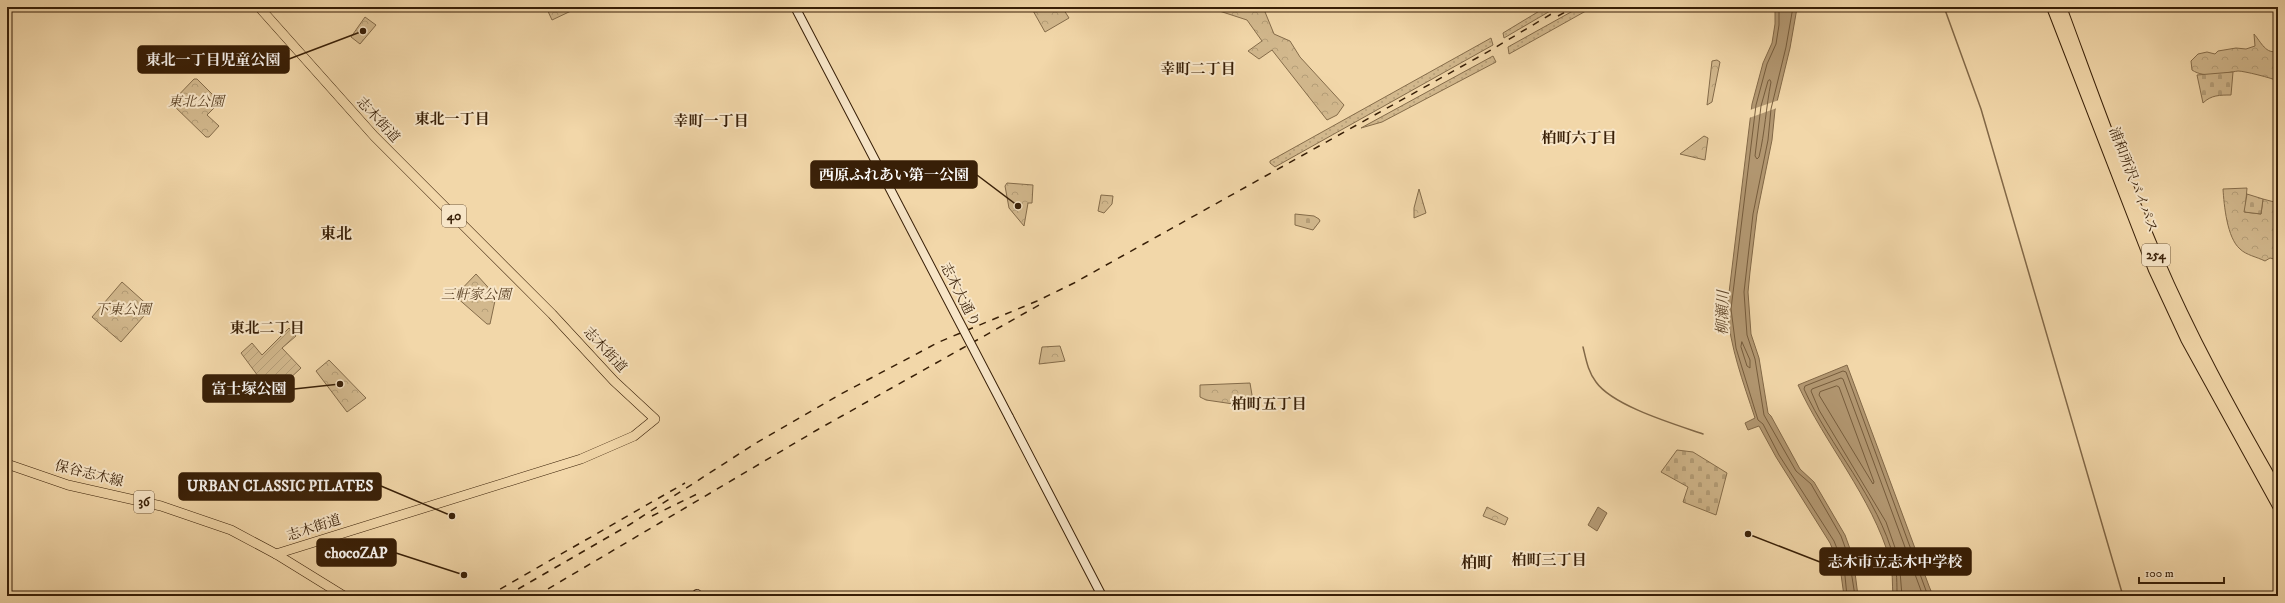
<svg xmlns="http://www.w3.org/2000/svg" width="2285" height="603" font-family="'IM FELL DW Pica','Noto Serif JP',serif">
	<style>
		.grass { fill: url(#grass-dots); stroke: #856c4a }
		.forest { fill: url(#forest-crowns); stroke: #856c4a }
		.cemetery { fill: url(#cemetery-stones); stroke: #856c4a }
		.garden { fill: url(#garden-furrows); stroke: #856c4a }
		.water { fill: #b39872; stroke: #826847 }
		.pier { fill: #f2d7a9 }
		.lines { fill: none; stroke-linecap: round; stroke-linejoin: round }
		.shore { stroke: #765c3c; stroke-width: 1 }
		.stream { stroke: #826847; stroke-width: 1.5 }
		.secondary-casing { stroke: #381f07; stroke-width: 10 }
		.primary-casing { stroke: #381f07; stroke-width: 10 }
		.highway-casing { stroke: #381f07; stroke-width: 12 }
		.secondary { stroke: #f7e5c7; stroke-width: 8 }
		.primary { stroke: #f2d7a9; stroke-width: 9 }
		.highway { stroke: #f2d7a9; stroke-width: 10 }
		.rail { stroke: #381f07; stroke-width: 1.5; stroke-dasharray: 7 7; stroke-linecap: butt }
		.secondary-bridge-casing { stroke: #381f07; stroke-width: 10; stroke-linecap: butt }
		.secondary-bridge { stroke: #f7e5c7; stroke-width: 8 }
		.labels { text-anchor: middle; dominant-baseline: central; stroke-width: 4; stroke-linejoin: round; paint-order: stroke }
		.shield { fill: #f7e5c7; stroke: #715a41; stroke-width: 1 }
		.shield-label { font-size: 13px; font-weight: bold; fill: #381f07 }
		.park-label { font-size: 14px; font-style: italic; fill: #5e4528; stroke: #f7e5c7 }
		.street-label { font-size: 14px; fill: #381f07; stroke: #f7e5c7 }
		.neighbourhood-label { font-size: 15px; font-weight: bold; fill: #381f07; stroke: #f7e5c7 }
		.water-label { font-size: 15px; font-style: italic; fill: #63492c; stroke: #f7e5c7 }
		.quarter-label { font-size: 16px; font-weight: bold; fill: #381f07; stroke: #f7e5c7 }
		.leader { fill: none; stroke: #381f07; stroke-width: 1.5 }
		.callout-dot { fill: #381f07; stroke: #f7e5c7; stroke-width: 1.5 }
		.callout { fill: #381f07; stroke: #381f07; stroke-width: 1.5 }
		.callout-label { font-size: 15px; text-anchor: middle; font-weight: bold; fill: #fff }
	</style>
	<defs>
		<pattern id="grass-dots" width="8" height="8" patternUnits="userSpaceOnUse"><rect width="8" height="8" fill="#d2b88d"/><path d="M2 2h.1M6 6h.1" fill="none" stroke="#b59e78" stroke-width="1.8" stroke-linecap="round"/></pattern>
		<pattern id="forest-crowns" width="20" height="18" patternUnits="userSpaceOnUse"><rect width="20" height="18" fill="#d2b88d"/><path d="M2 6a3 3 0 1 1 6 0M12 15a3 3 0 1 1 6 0" fill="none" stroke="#b59e78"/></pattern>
		<pattern id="cemetery-stones" width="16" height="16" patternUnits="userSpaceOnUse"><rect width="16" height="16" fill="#d2b88d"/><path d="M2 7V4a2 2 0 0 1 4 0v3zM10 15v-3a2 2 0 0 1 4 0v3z" fill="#b59e78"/></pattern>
		<pattern id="garden-furrows" width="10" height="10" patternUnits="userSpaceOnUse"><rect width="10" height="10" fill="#d2b88d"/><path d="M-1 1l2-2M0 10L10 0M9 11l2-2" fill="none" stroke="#b59e78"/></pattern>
	</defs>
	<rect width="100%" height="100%" fill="#f2d7a9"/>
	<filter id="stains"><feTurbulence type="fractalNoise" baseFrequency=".005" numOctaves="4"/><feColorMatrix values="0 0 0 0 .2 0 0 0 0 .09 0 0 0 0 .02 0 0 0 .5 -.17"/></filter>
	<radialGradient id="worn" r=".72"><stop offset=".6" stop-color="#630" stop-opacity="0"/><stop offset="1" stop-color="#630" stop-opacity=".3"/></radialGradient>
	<g class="grass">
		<path d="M1546,7H1557L1504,38L1503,33Z"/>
		<path d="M1580,7H1593L1509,54L1508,47Z"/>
		<path d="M1491,38L1493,45L1275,167L1270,163V161Z"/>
		<path d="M1493,56L1496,62L1382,122L1361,128Z"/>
	</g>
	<g class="forest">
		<path d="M546,7H568L571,11L552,20Z"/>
		<path d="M1035,7H1062L1069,18L1045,32L1032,9Z"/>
		<path d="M1207,7H1263L1274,34L1290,41L1300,57L1344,105L1337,115L1327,120L1272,50L1259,59L1248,51L1262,41L1247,20Z"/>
		<path d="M365,17L376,25L360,44L351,37Z"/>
		<path d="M2254,34C2261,42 2266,55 2278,51V81C2272,78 2244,71 2238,71C2224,73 2205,79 2192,70L2191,61L2198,54L2207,52L2215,54L2218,51L2236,48L2246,49L2255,46Z"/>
		<path d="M1717,60L1720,62L1712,102L1707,105L1712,61Z"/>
		<path d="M194,79H197L220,102L207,115L219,126L209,137H206L171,103Z"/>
		<path d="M1704,136L1708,138L1705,160L1680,154Z"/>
		<path d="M1007,183L1033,185L1032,203H1028L1024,226L1009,208L1005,186Z"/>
		<path d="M2247,188L2245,212L2261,214L2263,199L2278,203V260L2270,258L2265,261C2257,257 2246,255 2240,249C2227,238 2224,205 2223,189Z"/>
		<path d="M1419,189L1426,213L1414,218V208Z"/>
		<path d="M1101,195L1113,196L1112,204L1104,213L1098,211Z"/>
		<path d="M476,274L496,296L490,324H487L455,296Z"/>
		<path d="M122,282L151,308L121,342L92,317Z"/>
		<path d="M1060,346L1065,361L1039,364L1042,347Z"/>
		<path d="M329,360L366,398L347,412L316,371Z"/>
		<path d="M1250,383L1254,407L1206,400L1200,397V385Z"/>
		<path d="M1487,507L1508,518L1505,525L1483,516Z"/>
	</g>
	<g class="cemetery">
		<path d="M2233,72L2231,95C2220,95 2211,95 2203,103L2197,75Z"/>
		<path d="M2247,194L2263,199L2261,214L2244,212Z"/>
		<path d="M1295,214L1314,216L1319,219L1320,221L1313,230L1295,225Z"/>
		<path d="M1677,450L1693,452L1727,473L1716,515L1683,502L1688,487L1661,472Z"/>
	</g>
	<path class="garden" d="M289,328L296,336L282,348L301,368L272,395L241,353L252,343L262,355Z"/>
	<g class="water">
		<path d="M1775,7L1797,8L1790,48L1775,110L1772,140L1757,214L1750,272L1748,292L1751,334L1759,358L1768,413L1771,416L1800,469L1814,482L1845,535L1853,557L1858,596H1844L1840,567L1830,543L1776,457L1759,426L1748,430L1745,423L1755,418C1743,382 1730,347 1727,309L1752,104L1763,63L1772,43L1775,24Z"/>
		<path d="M1847,365L1929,586L1933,596H1893C1892,584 1893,571 1890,560C1872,497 1825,444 1798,385Z"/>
		<path d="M1598,507L1607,513L1597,531L1588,525Z"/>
	</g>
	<path class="pier" d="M1779,100L1777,108L1749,118L1750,110Z"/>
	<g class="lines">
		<g class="shore">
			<path d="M1779,7V25L1776,44L1767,64L1756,105L1731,309L1736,348L1758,420L1763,424L1779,455L1834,541L1844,566L1847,596"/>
			<path d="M1793,7L1786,47L1771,109L1768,140L1753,214L1744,292L1747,335L1755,359L1764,415L1796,471L1811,484L1841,536L1849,558L1855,596"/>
			<path d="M1770,80L1771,82C1766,107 1765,132 1759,157L1757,159L1755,156L1761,106L1768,81Z"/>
			<path d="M1742,342L1750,360V368L1747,366L1741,347Z"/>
			<path d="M1837,386L1839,387L1874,482L1873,484L1819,395L1820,392Z"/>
			<path d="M1897,596C1897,585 1897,570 1894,559C1878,497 1830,447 1804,389L1805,386L1843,371L1846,372L1928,596"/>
			<path d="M1902,596L1899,559L1886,522L1819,410L1811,391L1812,389L1841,378L1843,379L1923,596"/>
		</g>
		<g class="stream">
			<path d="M1944,7L1981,109L2123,596"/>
			<path d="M1583,347C1586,359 1588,372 1596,382C1613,406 1674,424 1703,434"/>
		</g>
		<defs>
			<g id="secondary">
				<path d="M795,7L888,185"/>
				<path d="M1009,417L1102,596"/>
				<path d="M697,594L698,596"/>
			</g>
			<g id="primary">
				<path d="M259,7L374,136L552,314L614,381L655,419L634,436L581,459L276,554"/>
				<path d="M7,464L68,485L161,506L231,530L276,554L344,596"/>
			</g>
			<g id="highway">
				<path d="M2052,7L2154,270L2186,339L2278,506"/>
				<path d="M2061,7C2091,88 2120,170 2154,250C2189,333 2233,413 2278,491"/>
			</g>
		</defs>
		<use href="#secondary" class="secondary-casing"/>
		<use href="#primary" class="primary-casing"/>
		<use href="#highway" class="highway-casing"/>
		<use href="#secondary" class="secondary"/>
		<use href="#primary" class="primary"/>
		<use href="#highway" class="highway"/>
		<g class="rail">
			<path d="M1558,16L1574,7"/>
			<path d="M652,516L697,494"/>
			<path d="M488,596L685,483"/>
			<path d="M506,596L629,525L756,443L839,395L939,342L1037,301L1074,283L1491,50L1563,7"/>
			<path d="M536,596L817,430L1041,304"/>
		</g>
		<defs>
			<path id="secondary-bridge" d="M888,185L1009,417"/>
		</defs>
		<use href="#secondary-bridge" class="secondary-bridge-casing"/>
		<use href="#secondary-bridge" class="secondary-bridge"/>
	</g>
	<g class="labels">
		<g class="shield">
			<rect x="442" y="205" width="24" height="22" rx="3"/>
			<rect x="2142" y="244" width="28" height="22" rx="3"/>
			<rect x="134" y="491" width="20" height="22" rx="3"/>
		</g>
		<g class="shield-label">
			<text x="454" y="216">40</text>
			<text x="2156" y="255">254</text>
			<text x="144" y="502">36</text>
		</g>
		<g class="park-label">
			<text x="196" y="102">東北公園</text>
			<text x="476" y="295">三軒家公園</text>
			<text x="123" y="310">下東公園</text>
		</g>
		<g class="street-label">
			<text transform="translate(378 120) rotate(47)">志木街道</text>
			<text transform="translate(2133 180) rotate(69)">浦和所沢バイパス</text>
			<text transform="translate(960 295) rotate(63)">志木大通り</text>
			<text transform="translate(605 350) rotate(47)">志木街道</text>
			<text transform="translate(89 474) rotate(14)">保谷志木線</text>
			<text transform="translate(314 528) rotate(-18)">志木街道</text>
		</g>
		<g class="neighbourhood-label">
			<text x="1198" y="69">幸町二丁目</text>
			<text x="452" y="119">東北一丁目</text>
			<text x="711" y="121">幸町一丁目</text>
			<text x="1579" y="138">柏町六丁目</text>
			<text x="267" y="328">東北二丁目</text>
			<text x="1269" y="404">柏町五丁目</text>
			<text x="1549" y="560">柏町三丁目</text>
		</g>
		<g class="water-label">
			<text transform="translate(1723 313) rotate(-89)">柳瀬川</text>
		</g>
		<g class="quarter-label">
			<text x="336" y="234">東北</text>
			<text x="1477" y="563">柏町</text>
		</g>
	</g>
	<path class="leader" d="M363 31L289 59M1018 206L977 175M340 384L294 389M452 516L381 486M464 575L396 553M1748 534L1820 562"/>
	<g class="callout-dot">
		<circle cx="363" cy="31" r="4"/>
		<circle cx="1018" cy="206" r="4"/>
		<circle cx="340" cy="384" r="4"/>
		<circle cx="452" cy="516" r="4"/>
		<circle cx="464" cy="575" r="4"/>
		<circle cx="1748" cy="534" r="4"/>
	</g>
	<g class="callout">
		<rect x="138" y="46" width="151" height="27" rx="4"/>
		<rect x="811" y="161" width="166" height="27" rx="4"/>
		<rect x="203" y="375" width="91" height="27" rx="4"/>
		<rect x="179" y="473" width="202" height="27" rx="4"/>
		<rect x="317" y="539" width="79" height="27" rx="4"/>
		<rect x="1820" y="548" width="151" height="27" rx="4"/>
	</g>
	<g class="callout-label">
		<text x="213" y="65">東北一丁目児童公園</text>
		<text x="894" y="180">西原ふれあい第一公園</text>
		<text x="249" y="394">富士塚公園</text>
		<text x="280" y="491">URBAN CLASSIC PILATES</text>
		<text x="356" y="558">chocoZAP</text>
		<text x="1895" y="567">志木市立志木中学校</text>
	</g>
	<rect width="2285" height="603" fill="none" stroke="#f2d7a9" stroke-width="24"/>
	<rect x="8" y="8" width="2269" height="587" fill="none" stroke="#381f07" stroke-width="2"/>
	<rect x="12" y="12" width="2261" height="579" fill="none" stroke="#381f07"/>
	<path d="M2139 577v6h85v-6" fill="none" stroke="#381f07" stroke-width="2"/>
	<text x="2145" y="577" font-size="12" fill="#381f07" stroke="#f7e5c7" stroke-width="3" paint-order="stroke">100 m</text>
	<rect width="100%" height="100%" filter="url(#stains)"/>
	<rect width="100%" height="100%" fill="url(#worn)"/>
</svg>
